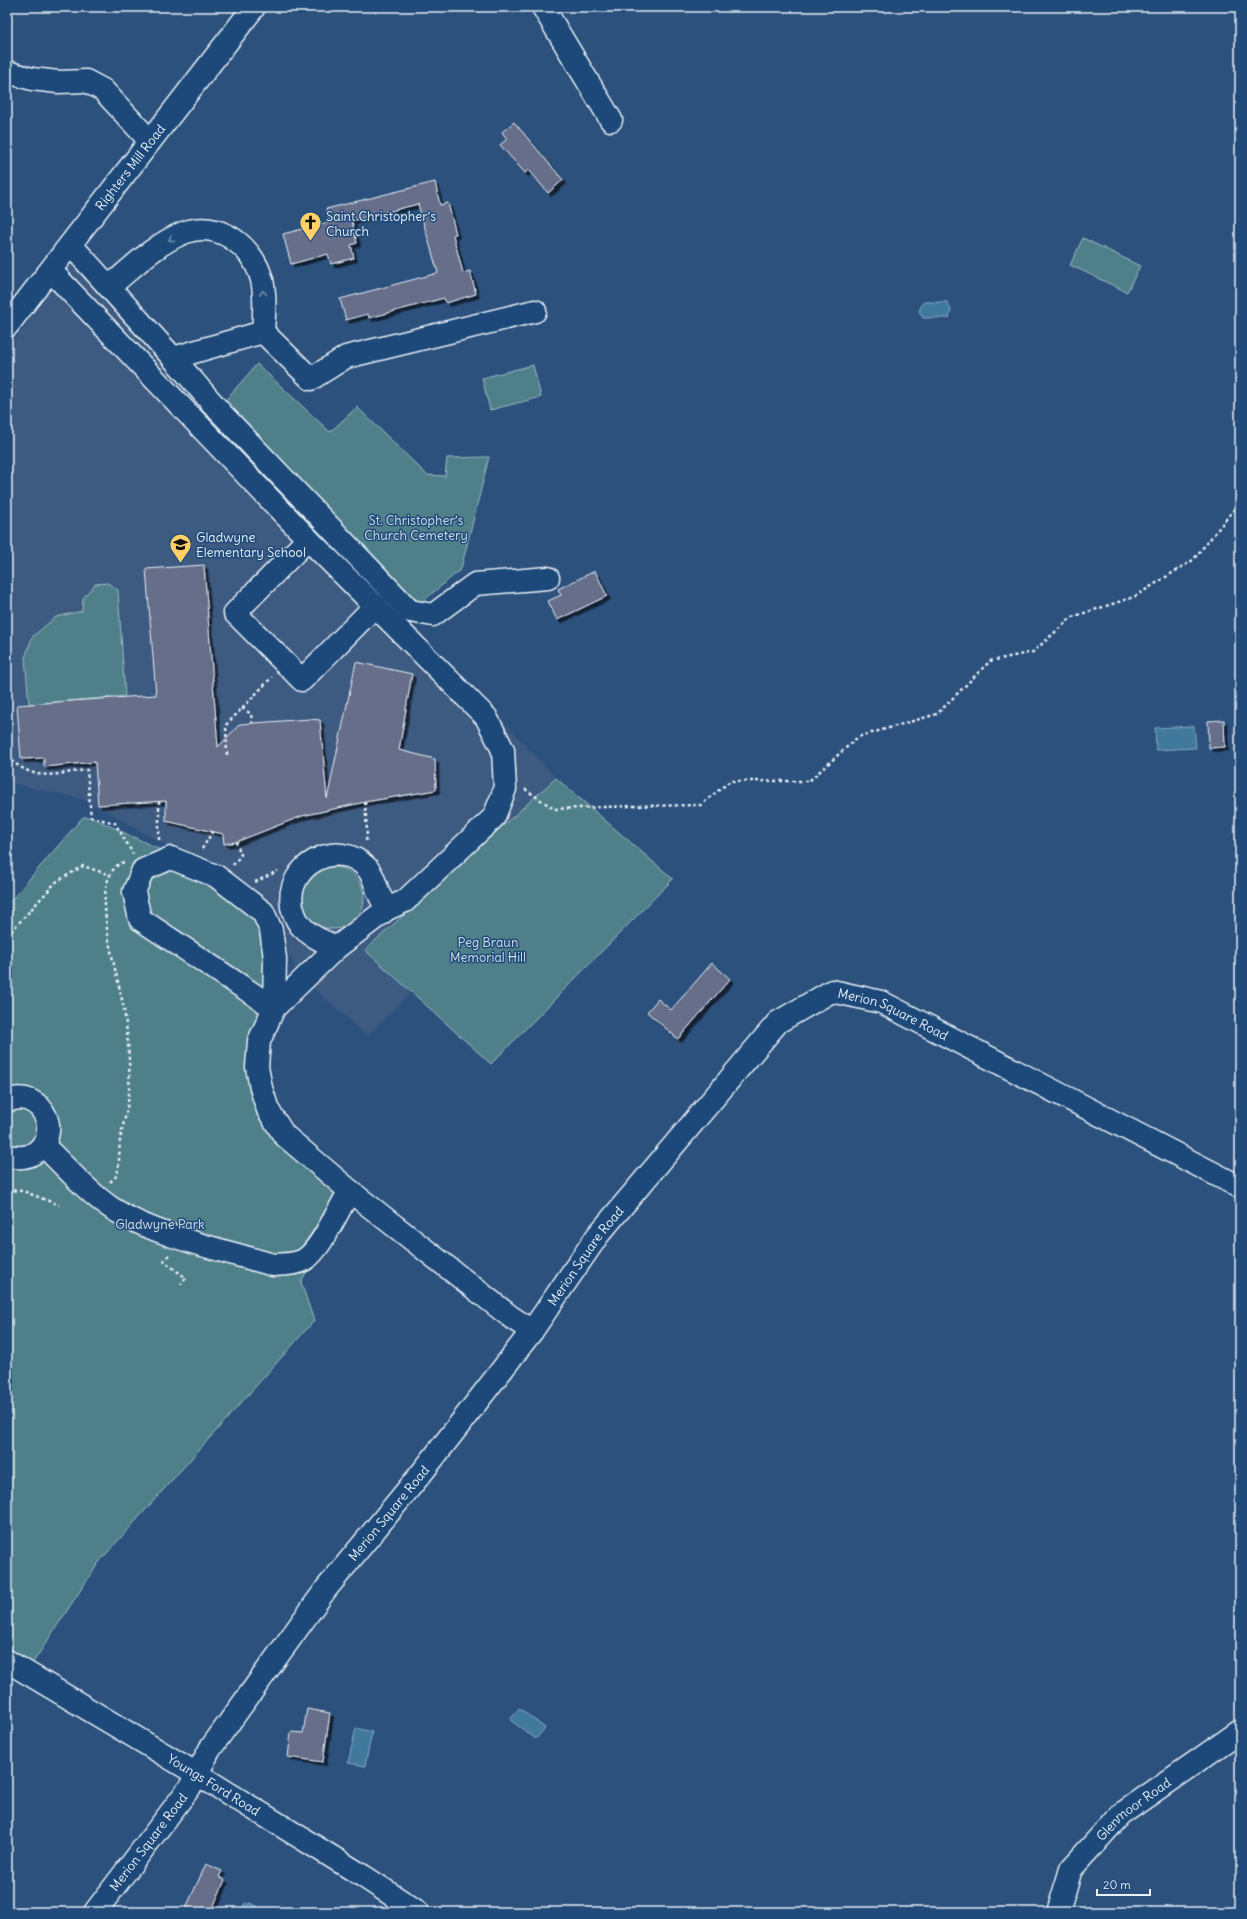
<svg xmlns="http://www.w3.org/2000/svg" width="1247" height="1919" font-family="Delius,sans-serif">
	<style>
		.built { fill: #3e5a81 }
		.green { fill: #50808a; stroke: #9cb8c1 }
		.water { fill: #41799c; stroke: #84a9c1 }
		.building { fill: #666e8a; stroke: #e8f1f8; filter: url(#shadow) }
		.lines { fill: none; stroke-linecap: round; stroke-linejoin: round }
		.minor-casing { stroke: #e8f1f8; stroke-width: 25 }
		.path { stroke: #e8f1f8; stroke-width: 2.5; stroke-dasharray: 3 3; stroke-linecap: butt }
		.minor { stroke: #1f4a7a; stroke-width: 22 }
		.oneway { stroke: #6f8dac }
		.labels { text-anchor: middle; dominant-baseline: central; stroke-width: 3; stroke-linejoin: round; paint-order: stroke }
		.street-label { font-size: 13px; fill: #e8f1f8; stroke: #1f4a7a }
		.poi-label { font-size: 13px; fill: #e8f1f8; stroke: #1f4a7a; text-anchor: start }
		.park-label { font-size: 13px; fill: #d1e0e8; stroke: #1f4a7a }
	</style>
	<defs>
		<filter id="shadow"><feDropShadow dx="3.5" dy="3.5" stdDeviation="0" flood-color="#0009"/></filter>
	</defs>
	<rect width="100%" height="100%" fill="#2d517d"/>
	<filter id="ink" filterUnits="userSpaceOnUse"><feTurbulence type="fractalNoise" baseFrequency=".025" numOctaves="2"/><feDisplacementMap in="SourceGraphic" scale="8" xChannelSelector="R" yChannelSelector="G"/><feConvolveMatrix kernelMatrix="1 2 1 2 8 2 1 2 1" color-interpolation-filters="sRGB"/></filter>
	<g filter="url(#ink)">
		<path class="built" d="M71,263L556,778L593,810L367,1036L296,972L281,932L239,888L113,815L82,799L7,782V350Z"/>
		<g class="green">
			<path d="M1083,238L1140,266L1127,292L1070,265Z"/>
			<path d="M257,364L330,432L357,407L427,475L445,476L447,458L489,457L461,569L416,607L222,404Z"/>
			<path d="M533,365L541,397L490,410L482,378Z"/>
			<path d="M108,583L118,590L125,696L29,704L25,658L32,637L56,617L82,611L83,598L95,584Z"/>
			<path d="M556,778L673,879L491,1064L365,950Z"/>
			<path d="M83,817H91L216,876L271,930L259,1041L268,1110L350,1191L301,1282L314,1321L99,1562L30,1667L7,1654V905Z"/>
			<circle cx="333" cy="898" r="31"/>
		</g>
		<g class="water">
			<path d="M923,302H947L951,310L949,318H923L919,311Z"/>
			<path d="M1194,726L1196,748L1156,750L1155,728Z"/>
			<path d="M519,1708L545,1728L536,1739L510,1720Z"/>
			<path d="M356,1728L372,1732L365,1766L348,1763Z"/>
			<path d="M245,1903L249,1905V1903L257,1906V1912H241Z"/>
		</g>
		<g class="building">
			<path d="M514,122L563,180L548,193L529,170L525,173L500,145L507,139L502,132Z"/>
			<path d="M435,182L440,205L448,203L456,234L453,235L463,273L470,271L476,294L446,303L444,298L369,318L368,314L346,320L340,299L438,273L418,204L352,221L357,243L351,245L354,258L331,264L328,254L291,264L283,234L330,222L326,209Z"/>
			<path d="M204,565L218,747L240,724L310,719L320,720L327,799L356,662L412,674L399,750L435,759L436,790L365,802L302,816L236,842L224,844L223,834L166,821V801L98,805L95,762L44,767V758L21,759L17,705L156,695L146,569Z"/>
			<path d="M595,571L607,596L557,620L548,601L561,595L558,589Z"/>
			<path d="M1224,720L1225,747L1209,748L1208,721Z"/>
			<path d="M712,963L730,979L678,1039L647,1012L658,999L671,1010Z"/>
			<path d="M307,1709L330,1713L323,1762L288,1757L291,1732L303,1733Z"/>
			<path d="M206,1864L222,1871L219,1877L225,1880L211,1912H184Z"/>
		</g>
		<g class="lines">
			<defs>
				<g id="minor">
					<path d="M543,7L611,120"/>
					<path d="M7,72L32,79L58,82L86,81L103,90L150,141"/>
					<path d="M71,245L173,358"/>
					<path d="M51,271L308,539L486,717L503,750L505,789L494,817L405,901L387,909L336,948L274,1008L259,1041L257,1067L261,1088L268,1110L284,1135L350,1191L511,1317L532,1331"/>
					<path d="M109,287C132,268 154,245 183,233C218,219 253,246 262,280C266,297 264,315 263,332"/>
					<path d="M535,311L346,357L311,379L263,332L173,358L221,413L410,611L433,615L475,584L548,578"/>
					<path id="s1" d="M7,326L254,7"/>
					<path d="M308,539L235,613L302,680L375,606"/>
					<path d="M171,858L216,876L263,912L271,930L275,958L274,1008L140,919L134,892L143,870Z"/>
					<path d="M336,948C325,941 312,938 303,928C297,923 294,914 292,907C284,866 338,836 367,868C375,877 375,886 380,896C382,900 385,905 387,909"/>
					<path d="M7,1101C42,1086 66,1137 31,1155C24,1158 14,1158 7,1155"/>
					<path d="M43,1145C65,1166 85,1190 110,1207C153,1236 224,1250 273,1265C283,1264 295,1265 304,1260C321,1250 338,1209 350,1191"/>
					<path id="s2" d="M7,1661L197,1774L363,1876L418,1912"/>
					<path id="s3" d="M95,1912L190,1787L210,1749L326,1589L424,1470L532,1331L598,1235L778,1022L832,991L881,1002L1240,1187"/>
					<path id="s4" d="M1058,1912L1071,1869L1120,1815L1240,1731"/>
				</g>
			</defs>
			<use href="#minor" class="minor-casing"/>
			<g class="path">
				<path d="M242,708L251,714L252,723"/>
				<path d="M227,755L226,725L272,677"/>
				<path d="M7,756C34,783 53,774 87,770L91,817L115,823L133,854"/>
				<path d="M525,789L554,809L631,806L701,805L730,781H809L858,737L937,714L990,661L1033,652L1072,617L1134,597L1193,560L1240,502"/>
				<path d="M159,801V842"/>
				<path d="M365,802L367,831L366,842"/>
				<path d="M202,849L213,831"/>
				<path d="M233,865L241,855L236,842"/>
				<path d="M255,882L278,871"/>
				<path d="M7,936L56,882L83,866L110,875"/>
				<path d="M110,1182C112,1180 115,1178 116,1176C120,1168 119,1149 120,1140C123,1124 128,1108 129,1092C130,1073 129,1053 127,1034C124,991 106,949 105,905C104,891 108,865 125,862"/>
				<path d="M7,1190L23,1191L59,1205"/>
				<path d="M169,1255L164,1261L186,1278L181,1284"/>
			</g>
			<use href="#minor" class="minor"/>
		</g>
		<defs><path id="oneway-chevron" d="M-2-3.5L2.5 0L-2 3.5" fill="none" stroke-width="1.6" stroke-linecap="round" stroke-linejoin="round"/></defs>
		<g class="oneway">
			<use href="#oneway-chevron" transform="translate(171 239) rotate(153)"/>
			<use href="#oneway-chevron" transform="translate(263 293) rotate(-95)"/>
		</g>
	</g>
	<defs>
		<symbol id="church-pin" viewBox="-11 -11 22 30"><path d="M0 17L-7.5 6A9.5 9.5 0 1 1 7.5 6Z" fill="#ffd166" stroke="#1f4a7a"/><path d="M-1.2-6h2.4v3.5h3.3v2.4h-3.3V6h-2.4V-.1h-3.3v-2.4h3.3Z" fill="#111"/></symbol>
		<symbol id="school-pin" viewBox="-11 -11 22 30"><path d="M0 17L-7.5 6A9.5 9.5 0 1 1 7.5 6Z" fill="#ffd166" stroke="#1f4a7a"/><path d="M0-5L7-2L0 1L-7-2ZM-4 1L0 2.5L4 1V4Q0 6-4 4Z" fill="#111"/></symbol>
	</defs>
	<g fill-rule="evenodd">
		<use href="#church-pin" x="298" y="210" width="25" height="34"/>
		<use href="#school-pin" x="168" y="532" width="25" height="34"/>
	</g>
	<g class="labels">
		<g class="street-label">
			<text stroke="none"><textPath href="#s1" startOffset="201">Righters Mill Road</textPath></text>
			<text stroke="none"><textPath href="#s3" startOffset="1251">Merion Square Road</textPath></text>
			<text stroke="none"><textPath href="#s3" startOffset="820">Merion Square Road</textPath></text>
			<text stroke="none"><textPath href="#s3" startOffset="496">Merion Square Road</textPath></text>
			<text stroke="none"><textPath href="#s2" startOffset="241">Youngs Ford Road</textPath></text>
			<text stroke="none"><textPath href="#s4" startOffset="132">Glenmoor Road</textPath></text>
			<text stroke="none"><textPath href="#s3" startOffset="88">Merion Square Road</textPath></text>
		</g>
		<g class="poi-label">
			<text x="326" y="216">Saint Christopher’s<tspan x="326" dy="15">Church</tspan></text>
			<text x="196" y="537">Gladwyne<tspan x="196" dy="15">Elementary School</tspan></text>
		</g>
		<g class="park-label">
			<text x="416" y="520">St. Christopher’s<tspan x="416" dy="15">Church Cemetery</tspan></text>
			<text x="488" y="942">Peg Braun<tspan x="488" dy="15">Memorial Hill</tspan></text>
			<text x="160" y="1224">Gladwyne Park</text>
		</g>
	</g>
	<rect width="1247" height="1919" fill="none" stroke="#1f4a7a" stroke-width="24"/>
	<rect x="12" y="12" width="1223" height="1895" fill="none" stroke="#e8f1f8" stroke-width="1.5" filter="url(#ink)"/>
	<path d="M1097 1889v6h53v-6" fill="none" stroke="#e8f1f8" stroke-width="2"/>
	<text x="1103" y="1889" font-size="12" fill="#e8f1f8" stroke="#1f4a7a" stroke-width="3" paint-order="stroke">20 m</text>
</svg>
